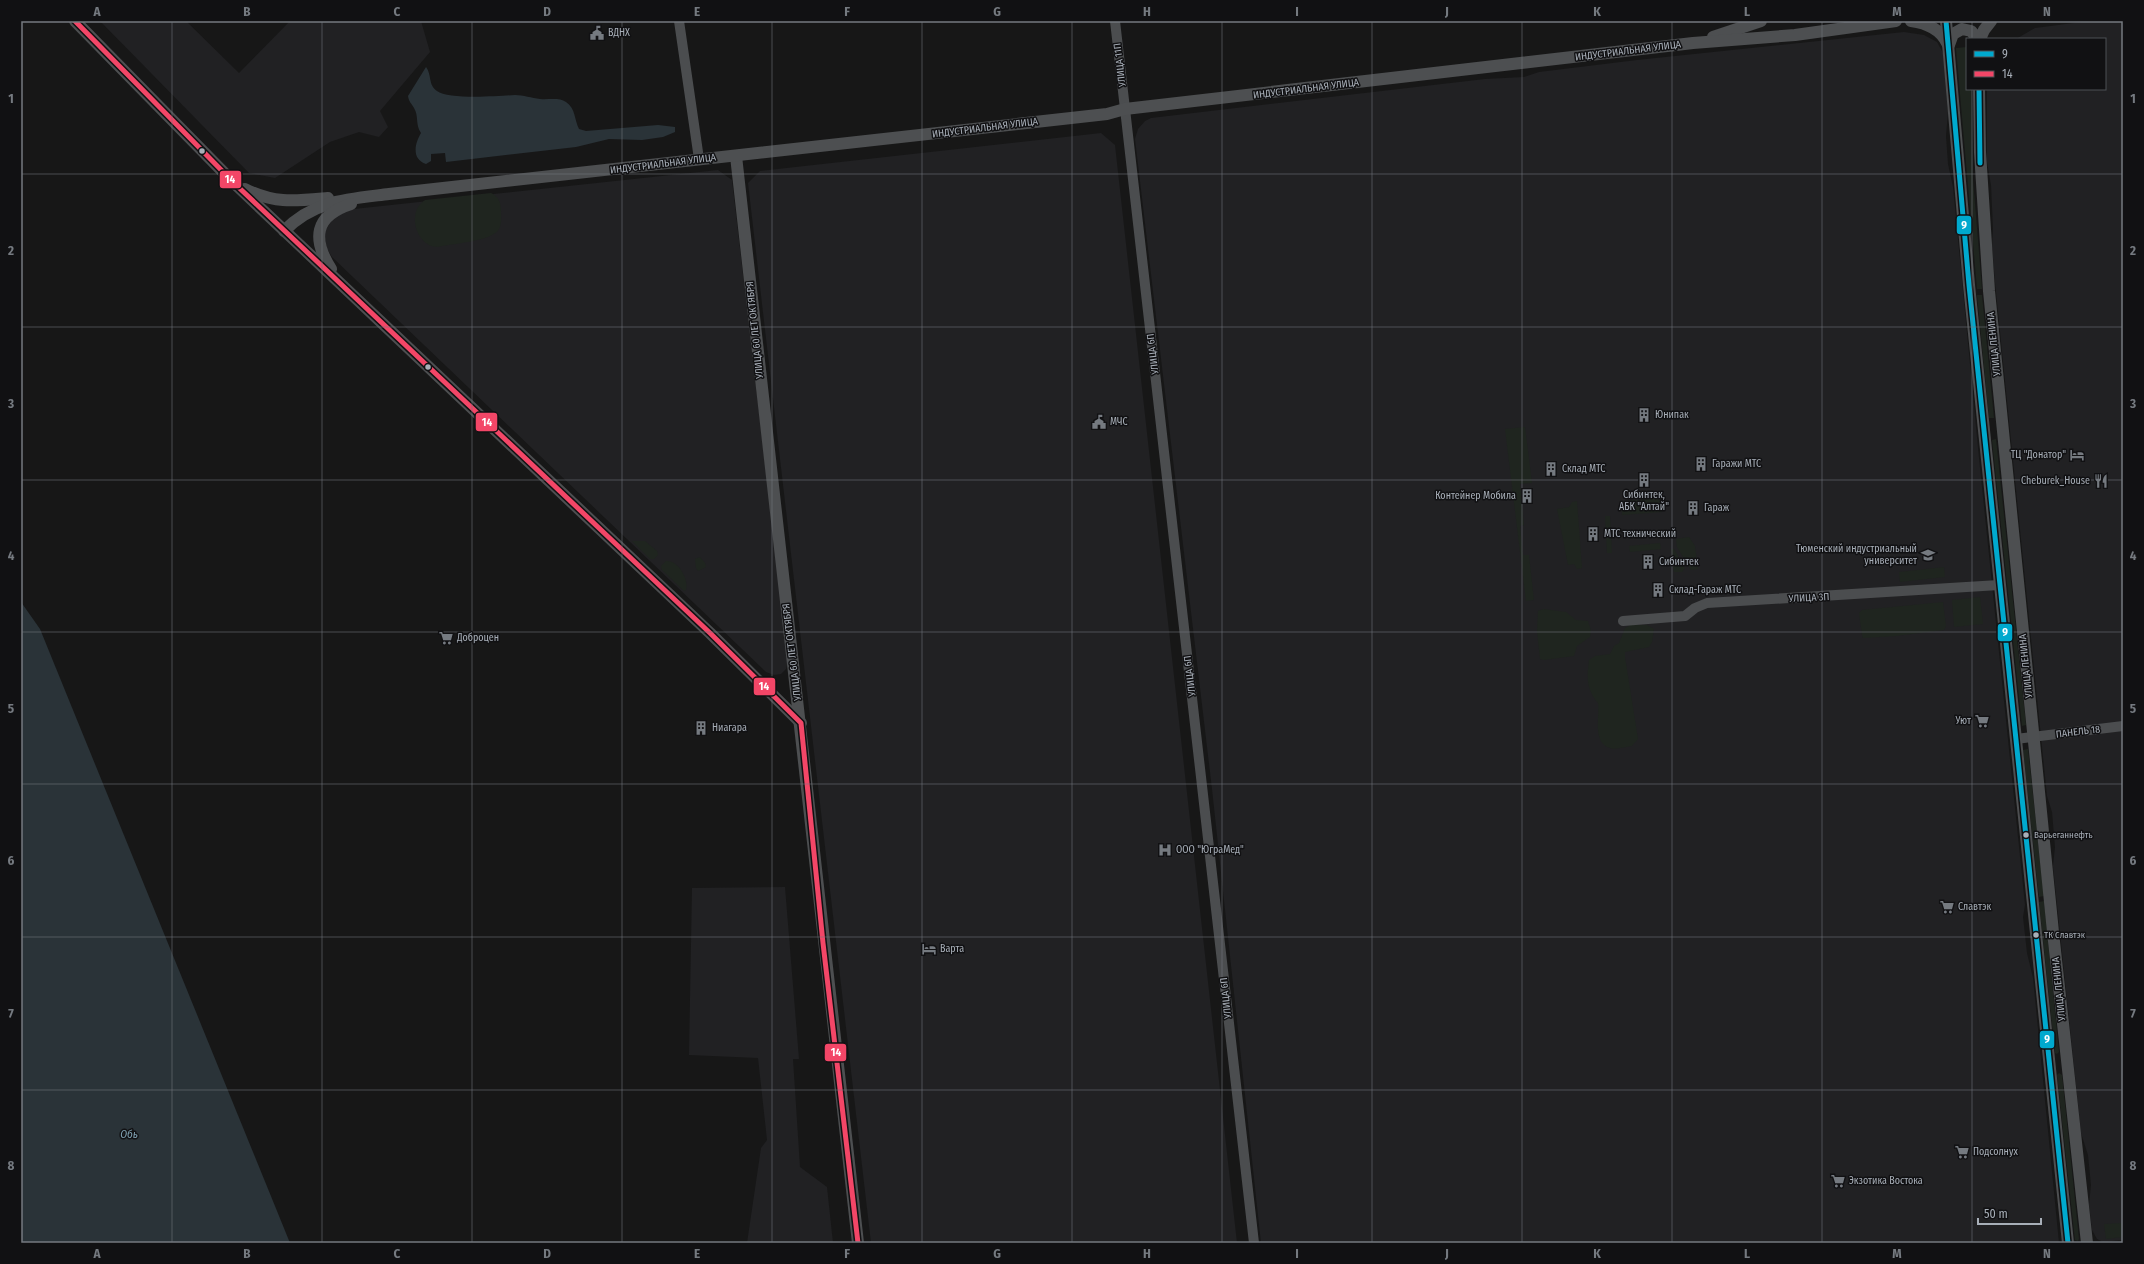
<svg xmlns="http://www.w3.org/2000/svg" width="2144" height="1264" font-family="'Fira Sans Condensed',sans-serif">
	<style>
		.built { fill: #212123 }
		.green { fill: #1f251f }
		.water { fill: #2a3338 }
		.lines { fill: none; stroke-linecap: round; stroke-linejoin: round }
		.minor { stroke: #4b4d4f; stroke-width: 10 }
		.major { stroke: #4d4f51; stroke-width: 12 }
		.bus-1-casing { stroke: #111113; stroke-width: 8 }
		.bus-2-casing { stroke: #111113; stroke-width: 8 }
		.bus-1 { stroke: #00a9ce; stroke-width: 5 }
		.bus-2 { stroke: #f34667; stroke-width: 5 }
		.grid { fill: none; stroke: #757a80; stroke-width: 1; stroke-opacity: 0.55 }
		.bus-dot { fill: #a8afb8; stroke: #111113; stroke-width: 1.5 }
		.labels { text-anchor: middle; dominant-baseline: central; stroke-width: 3; stroke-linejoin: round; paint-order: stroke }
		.bus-label { font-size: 9px; fill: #a8afb8; stroke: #111113; text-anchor: start }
		.poi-label { font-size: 10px; fill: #a8afb8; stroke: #111113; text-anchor: start }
		.street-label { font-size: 10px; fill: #a8afb8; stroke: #111113 }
		.water-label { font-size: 11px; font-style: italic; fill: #7fa1b2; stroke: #111113 }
		.line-badge { stroke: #111113; stroke-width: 1.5 }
		.badge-label { font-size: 11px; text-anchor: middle; font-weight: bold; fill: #fff }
		.neatline { fill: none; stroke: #757a80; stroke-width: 1.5 }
		.grid-label { font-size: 13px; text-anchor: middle; font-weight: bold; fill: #757a80 }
	</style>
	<rect width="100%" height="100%" fill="#171717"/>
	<g class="built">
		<path d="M100,21H186L239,73L290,21H421L430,52L380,111L388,127L379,137L359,132L330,142L275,178L249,173Z"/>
		<path d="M2089,21H2123V1240L2103,1242L2097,1239L2092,1230L2089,1205L2091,1185L2088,1155L2081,1133L2053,866L2055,847L2052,812L2047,796L1995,282L1992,246L1993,229L1991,185L1987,162V89H2105V39H2016L2035,28Z"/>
		<path d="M1904,32L1924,35L1937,42L1943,53L1948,112L1946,136L1948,164L1953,187L1979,458L2025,905L2023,917L2027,953L2033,978L2059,1243H1261L1212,789L1135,139L1138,129L1145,121L1151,118L1485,79L1524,77L1539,72L1637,60Z"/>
		<path d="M1101,133L1115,145L1237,1243H871L748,183L760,171Z"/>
		<path d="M718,170L732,180L788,661L786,669L781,674L774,675L766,672L332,257L327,249L325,239V231L334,217L354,209Z"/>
		<path d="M785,887L799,1059H793L800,1167L827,1187L833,1243H747L761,1148L767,1140L758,1058L689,1055L692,888Z"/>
	</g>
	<g class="green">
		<path d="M1967,47V89H1972L1973,179L1982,289H1977L1956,48Z"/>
		<path d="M491,193C499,197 501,203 501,211C501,217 502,224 499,229C494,241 450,244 437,247C416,246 406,212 425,200Z"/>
		<path d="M1977,295H1982L1994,418H1989Z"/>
		<path d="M1525,427L1532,483L1520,484L1524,525L1520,526L1523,555H1529L1534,600L1526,601L1505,429Z"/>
		<path d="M1996,439L2026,725L2022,726L1992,440Z"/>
		<path d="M1661,498L1662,512L1622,515L1621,501Z"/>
		<path d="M1577,501L1582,568L1577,569L1574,564L1568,565L1557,509L1569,507L1572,502Z"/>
		<path d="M1605,516H1610L1612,553H1607Z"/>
		<path d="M1689,537L1695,546L1698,569L1691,570L1677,547L1676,539Z"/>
		<path d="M632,541H645L657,551L658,555L654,559H650Z"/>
		<path d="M1660,543L1661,549L1630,552L1629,546Z"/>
		<path d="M1671,549H1674L1685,568L1682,572H1674Z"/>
		<path d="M700,557L705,563L706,567L698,571L696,568L695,559Z"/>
		<path d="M666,561C678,560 689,579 686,590L684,591L662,570L661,566Z"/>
		<path d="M1944,567L1945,577L1900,582L1899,572Z"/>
		<path d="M1980,597L1983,624L1954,627L1952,600Z"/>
		<path d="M1943,602L1946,626L1944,630L1896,636L1863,638L1862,635L1859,613L1862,610Z"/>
		<path d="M1543,609L1566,612L1576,620L1588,621L1591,631L1590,637L1577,646L1574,656L1544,660L1540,659L1537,631L1538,611Z"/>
		<path d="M1631,625H1647L1654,629L1652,642L1649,647L1625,652V657L1638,739L1632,746C1625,747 1615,750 1610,748C1592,743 1600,716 1598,703C1586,689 1587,677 1589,660L1595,656L1610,654L1614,646L1619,643L1625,628Z"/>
		<path d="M2028,749L2044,896L2039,897L2023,750Z"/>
		<path d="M2044,901L2059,1052L2057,1054L2055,1053L2039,902Z"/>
		<path d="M2059,1073L2062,1075L2079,1239L2078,1241L2075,1240L2057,1075Z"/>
		<path d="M2123,1223V1237L2106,1239L2104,1224Z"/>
	</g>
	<g class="water">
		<path d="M426,67C432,75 428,85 437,91C448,100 500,96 515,95C523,95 532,98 540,99C548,100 559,97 566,102C576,109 574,119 579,129L586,131L658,125L675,127V132L663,137L642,140L609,139L576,147L446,162L445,153L431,154V161L426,164C411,159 415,143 421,133C415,124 419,116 414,108C411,103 409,102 408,96Z"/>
		<path d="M21,602L40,629L290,1243H21Z"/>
	</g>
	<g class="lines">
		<g class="minor">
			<path d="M679,21L699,159"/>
			<path d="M1115,21L1254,1243"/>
			<path d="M1623,621L1685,616L1695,608L1707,603L1999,585"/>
			<path d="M2016,739L2123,726"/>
		</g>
		<g class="major">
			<path d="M75,21L234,183L710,633L801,723"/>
			<path d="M1911,21C1926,23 1940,28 1947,43"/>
			<path d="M1946,21L1969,285L2068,1243"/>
			<path d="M1713,37L1761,21"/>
			<path d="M1980,39L1984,30L1991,21"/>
			<path d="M1949,45L1953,34L1962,29L1971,31L1978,39"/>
			<path d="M1979,89L1980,152L1989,291L2053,932L2087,1243"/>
			<path d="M736,156L858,1243"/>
			<path d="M245,189C275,204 295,201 328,198"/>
			<path d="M284,231C314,200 348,199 389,194L1107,114L1125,109L1693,43L1795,35L1896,21"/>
			<path d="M331,269C312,239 314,216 351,204"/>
		</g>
		<defs>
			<g id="bus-1">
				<path d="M1946,21L1969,285L2068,1243"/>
				<path d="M1979,89L1980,163"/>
			</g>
			<path id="bus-2" d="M75,21L234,183L710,633L801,723L823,943L858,1243"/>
		</defs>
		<use href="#bus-1" class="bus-1-casing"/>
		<use href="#bus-2" class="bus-2-casing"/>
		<use href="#bus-1" class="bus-1"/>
		<use href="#bus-2" class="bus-2"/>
	</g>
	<path class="grid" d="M172,21V1243M322,21V1243M472,21V1243M622,21V1243M772,21V1243M922,21V1243M1072,21V1243M1222,21V1243M1372,21V1243M1522,21V1243M1672,21V1243M1822,21V1243M1972,21V39M1972,89V1243M21,174H2123M21,327H2123M21,480H2123M21,632H2123M21,784H2123M21,937H2123M21,1090H2123"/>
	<defs>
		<symbol id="civic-bare" viewBox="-9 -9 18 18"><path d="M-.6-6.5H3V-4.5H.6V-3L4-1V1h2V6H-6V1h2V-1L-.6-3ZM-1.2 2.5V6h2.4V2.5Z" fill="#757a80" stroke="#111113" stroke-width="2.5" paint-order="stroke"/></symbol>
		<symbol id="building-bare" viewBox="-9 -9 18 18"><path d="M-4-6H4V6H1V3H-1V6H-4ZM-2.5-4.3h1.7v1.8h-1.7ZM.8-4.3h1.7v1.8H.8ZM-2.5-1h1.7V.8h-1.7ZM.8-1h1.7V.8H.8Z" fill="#757a80" stroke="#111113" stroke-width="2.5" paint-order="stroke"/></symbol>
		<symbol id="hotel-bare" viewBox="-9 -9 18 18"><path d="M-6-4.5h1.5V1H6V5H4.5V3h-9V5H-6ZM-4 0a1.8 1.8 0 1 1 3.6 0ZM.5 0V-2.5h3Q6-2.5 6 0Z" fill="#757a80" stroke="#111113" stroke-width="2.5" paint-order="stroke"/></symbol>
		<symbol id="restaurant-bare" viewBox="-9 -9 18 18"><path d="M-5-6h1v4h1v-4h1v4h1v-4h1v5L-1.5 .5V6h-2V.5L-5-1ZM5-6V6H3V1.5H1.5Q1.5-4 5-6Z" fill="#757a80" stroke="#111113" stroke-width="2.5" paint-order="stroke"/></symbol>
		<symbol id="university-bare" viewBox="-9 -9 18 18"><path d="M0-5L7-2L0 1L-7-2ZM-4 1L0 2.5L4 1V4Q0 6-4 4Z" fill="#757a80" stroke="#111113" stroke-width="2.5" paint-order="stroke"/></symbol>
		<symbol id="supermarket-bare" viewBox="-9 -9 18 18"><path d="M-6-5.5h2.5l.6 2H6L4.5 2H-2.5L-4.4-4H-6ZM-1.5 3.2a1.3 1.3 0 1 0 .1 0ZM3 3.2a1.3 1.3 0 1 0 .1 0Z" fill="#757a80" stroke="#111113" stroke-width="2.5" paint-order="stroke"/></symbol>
		<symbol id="hospital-bare" viewBox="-9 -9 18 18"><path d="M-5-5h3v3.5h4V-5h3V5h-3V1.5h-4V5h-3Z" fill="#757a80" stroke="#111113" stroke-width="2.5" paint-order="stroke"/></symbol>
	</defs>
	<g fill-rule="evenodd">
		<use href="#civic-bare" x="587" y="23" width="20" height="20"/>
		<use href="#building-bare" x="1634" y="405" width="20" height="20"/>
		<use href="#civic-bare" x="1089" y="412" width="20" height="20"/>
		<use href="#hotel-bare" x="2067" y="445" width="20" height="20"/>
		<use href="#building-bare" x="1691" y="454" width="20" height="20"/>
		<use href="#building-bare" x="1541" y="459" width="20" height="20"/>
		<use href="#building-bare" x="1634" y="470" width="20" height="20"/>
		<use href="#restaurant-bare" x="2091" y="471" width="20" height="20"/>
		<use href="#building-bare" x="1517" y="486" width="20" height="20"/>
		<use href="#building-bare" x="1683" y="498" width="20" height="20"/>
		<use href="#building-bare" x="1583" y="524" width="20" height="20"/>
		<use href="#university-bare" x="1918" y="545" width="20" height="20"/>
		<use href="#building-bare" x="1638" y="552" width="20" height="20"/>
		<use href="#building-bare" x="1648" y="580" width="20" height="20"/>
		<use href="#supermarket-bare" x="436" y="628" width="20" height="20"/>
		<use href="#supermarket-bare" x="1972" y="711" width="20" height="20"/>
		<use href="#building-bare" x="691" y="718" width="20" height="20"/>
		<use href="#hospital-bare" x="1155" y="840" width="20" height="20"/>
		<use href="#supermarket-bare" x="1937" y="897" width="20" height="20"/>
		<use href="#hotel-bare" x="919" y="939" width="20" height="20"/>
		<use href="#supermarket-bare" x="1952" y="1142" width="20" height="20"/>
		<use href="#supermarket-bare" x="1828" y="1171" width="20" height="20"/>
	</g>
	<g class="bus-dot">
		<circle cx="202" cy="151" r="3.5"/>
		<circle cx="428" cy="367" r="3.5"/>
		<circle cx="2026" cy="835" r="3.5"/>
		<circle cx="2036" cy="935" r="3.5"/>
	</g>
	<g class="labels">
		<g class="bus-label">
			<text x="2034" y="835">Варьеганнефть</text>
			<text x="2044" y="935">ТК Славтэк</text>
		</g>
		<g class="poi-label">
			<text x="608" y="33">ВДНХ</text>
			<text x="1655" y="415">Юнипак</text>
			<text x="1110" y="422">МЧС</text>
			<text x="2066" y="455" text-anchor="end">ТЦ "Донатор"</text>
			<text x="1712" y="464">Гаражи МТС</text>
			<text x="1562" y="469">Склад МТС</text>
			<text x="2090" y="481" text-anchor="end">Cheburek_House</text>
			<text x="1644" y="495" text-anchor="middle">Сибинтек,<tspan x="1644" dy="12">АБК "Алтай"</tspan></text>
			<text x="1516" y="496" text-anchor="end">Контейнер Мобила</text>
			<text x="1704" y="508">Гараж</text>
			<text x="1604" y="534">МТС технический</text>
			<text x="1917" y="549" text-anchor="end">Тюменский индустриальный<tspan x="1917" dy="12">университет</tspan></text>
			<text x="1659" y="562">Сибинтек</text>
			<text x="1669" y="590">Склад-Гараж МТС</text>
			<text x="457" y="638">Доброцен</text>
			<text x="1971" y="721" text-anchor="end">Уют</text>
			<text x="712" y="728">Ниагара</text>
			<text x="1176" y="850">ООО "ЮграМед"</text>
			<text x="1958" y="907">Славтэк</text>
			<text x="940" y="949">Варта</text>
			<text x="1973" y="1152">Подсолнух</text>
			<text x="1849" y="1181">Экзотика Востока</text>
		</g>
		<g class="street-label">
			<text transform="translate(1628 51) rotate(-7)">ИНДУСТРИАЛЬНАЯ УЛИЦА</text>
			<text transform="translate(1120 65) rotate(-97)">УЛИЦА 11П</text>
			<text transform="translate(1306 89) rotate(-7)">ИНДУСТРИАЛЬНАЯ УЛИЦА</text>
			<text transform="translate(985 128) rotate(-7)">ИНДУСТРИАЛЬНАЯ УЛИЦА</text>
			<text transform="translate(663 164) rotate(-7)">ИНДУСТРИАЛЬНАЯ УЛИЦА</text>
			<text transform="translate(755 330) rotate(-96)">УЛИЦА 60 ЛЕТ ОКТЯБРЯ</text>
			<text transform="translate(1994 344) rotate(-96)">УЛИЦА ЛЕНИНА</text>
			<text transform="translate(1153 354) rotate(-97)">УЛИЦА 6П</text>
			<text transform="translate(1809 598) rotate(-3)">УЛИЦА 3П</text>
			<text transform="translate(792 652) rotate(-97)">УЛИЦА 60 ЛЕТ ОКТЯБРЯ</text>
			<text transform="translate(2026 666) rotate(-96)">УЛИЦА ЛЕНИНА</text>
			<text transform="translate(1190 676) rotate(-97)">УЛИЦА 6П</text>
			<text transform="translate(2078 732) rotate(-7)">ПАНЕЛЬ 18</text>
			<text transform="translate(2059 989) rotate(-96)">УЛИЦА ЛЕНИНА</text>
			<text transform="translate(1226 998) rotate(-96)">УЛИЦА 6П</text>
		</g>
		<g class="water-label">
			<text x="129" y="1134">Обь</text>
		</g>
	</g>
	<g class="line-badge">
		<rect x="219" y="170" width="23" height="19" rx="4" fill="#f34667"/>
		<rect x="1956" y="215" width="16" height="20" rx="4" fill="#00a9ce"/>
		<rect x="475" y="412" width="23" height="20" rx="4" fill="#f34667"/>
		<rect x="1997" y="623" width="16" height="19" rx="4" fill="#00a9ce"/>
		<rect x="753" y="677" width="23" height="19" rx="4" fill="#f34667"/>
		<rect x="2039" y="1030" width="16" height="19" rx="4" fill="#00a9ce"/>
		<rect x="824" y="1043" width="23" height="19" rx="4" fill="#f34667"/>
	</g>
	<g class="badge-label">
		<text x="230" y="183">14</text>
		<text x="1964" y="229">9</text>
		<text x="487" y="426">14</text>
		<text x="2005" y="636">9</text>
		<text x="764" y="690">14</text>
		<text x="2047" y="1043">9</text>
		<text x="836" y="1056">14</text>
	</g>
	<rect width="2144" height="1264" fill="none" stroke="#111113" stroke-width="44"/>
	<rect x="1966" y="38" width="140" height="52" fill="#111113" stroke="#4d5055"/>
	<rect x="1974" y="51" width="20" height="6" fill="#00a9ce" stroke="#4d5055"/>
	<text x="2002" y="58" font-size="12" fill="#a8afb8">9</text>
	<rect x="1974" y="71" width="20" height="6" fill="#f34667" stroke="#4d5055"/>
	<text x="2002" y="78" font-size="12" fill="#a8afb8">14</text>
	<path d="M1978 1218v6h63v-6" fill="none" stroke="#a8afb8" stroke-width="2"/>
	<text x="1984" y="1218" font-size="12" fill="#a8afb8" stroke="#111113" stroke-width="3" paint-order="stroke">50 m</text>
	<rect x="22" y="22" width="2100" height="1220" class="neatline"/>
	<g class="grid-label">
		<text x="97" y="16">A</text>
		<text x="247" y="16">B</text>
		<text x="397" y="16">C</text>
		<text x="547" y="16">D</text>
		<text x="697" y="16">E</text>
		<text x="847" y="16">F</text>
		<text x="997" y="16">G</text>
		<text x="1147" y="16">H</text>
		<text x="1297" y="16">I</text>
		<text x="1447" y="16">J</text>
		<text x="1597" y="16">K</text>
		<text x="1747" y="16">L</text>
		<text x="1897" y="16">M</text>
		<text x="2047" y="16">N</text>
		<text x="11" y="103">1</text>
		<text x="2133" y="103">1</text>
		<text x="11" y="255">2</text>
		<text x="2133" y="255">2</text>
		<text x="11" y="408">3</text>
		<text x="2133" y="408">3</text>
		<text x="11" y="560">4</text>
		<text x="2133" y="560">4</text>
		<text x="11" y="713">5</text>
		<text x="2133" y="713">5</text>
		<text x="11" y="865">6</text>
		<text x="2133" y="865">6</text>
		<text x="11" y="1018">7</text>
		<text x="2133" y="1018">7</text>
		<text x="11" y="1170">8</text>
		<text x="2133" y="1170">8</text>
		<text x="97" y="1258">A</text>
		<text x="247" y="1258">B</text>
		<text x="397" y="1258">C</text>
		<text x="547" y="1258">D</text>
		<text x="697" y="1258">E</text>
		<text x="847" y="1258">F</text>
		<text x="997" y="1258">G</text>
		<text x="1147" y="1258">H</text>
		<text x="1297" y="1258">I</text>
		<text x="1447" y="1258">J</text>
		<text x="1597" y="1258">K</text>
		<text x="1747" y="1258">L</text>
		<text x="1897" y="1258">M</text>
		<text x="2047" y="1258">N</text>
	</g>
</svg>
